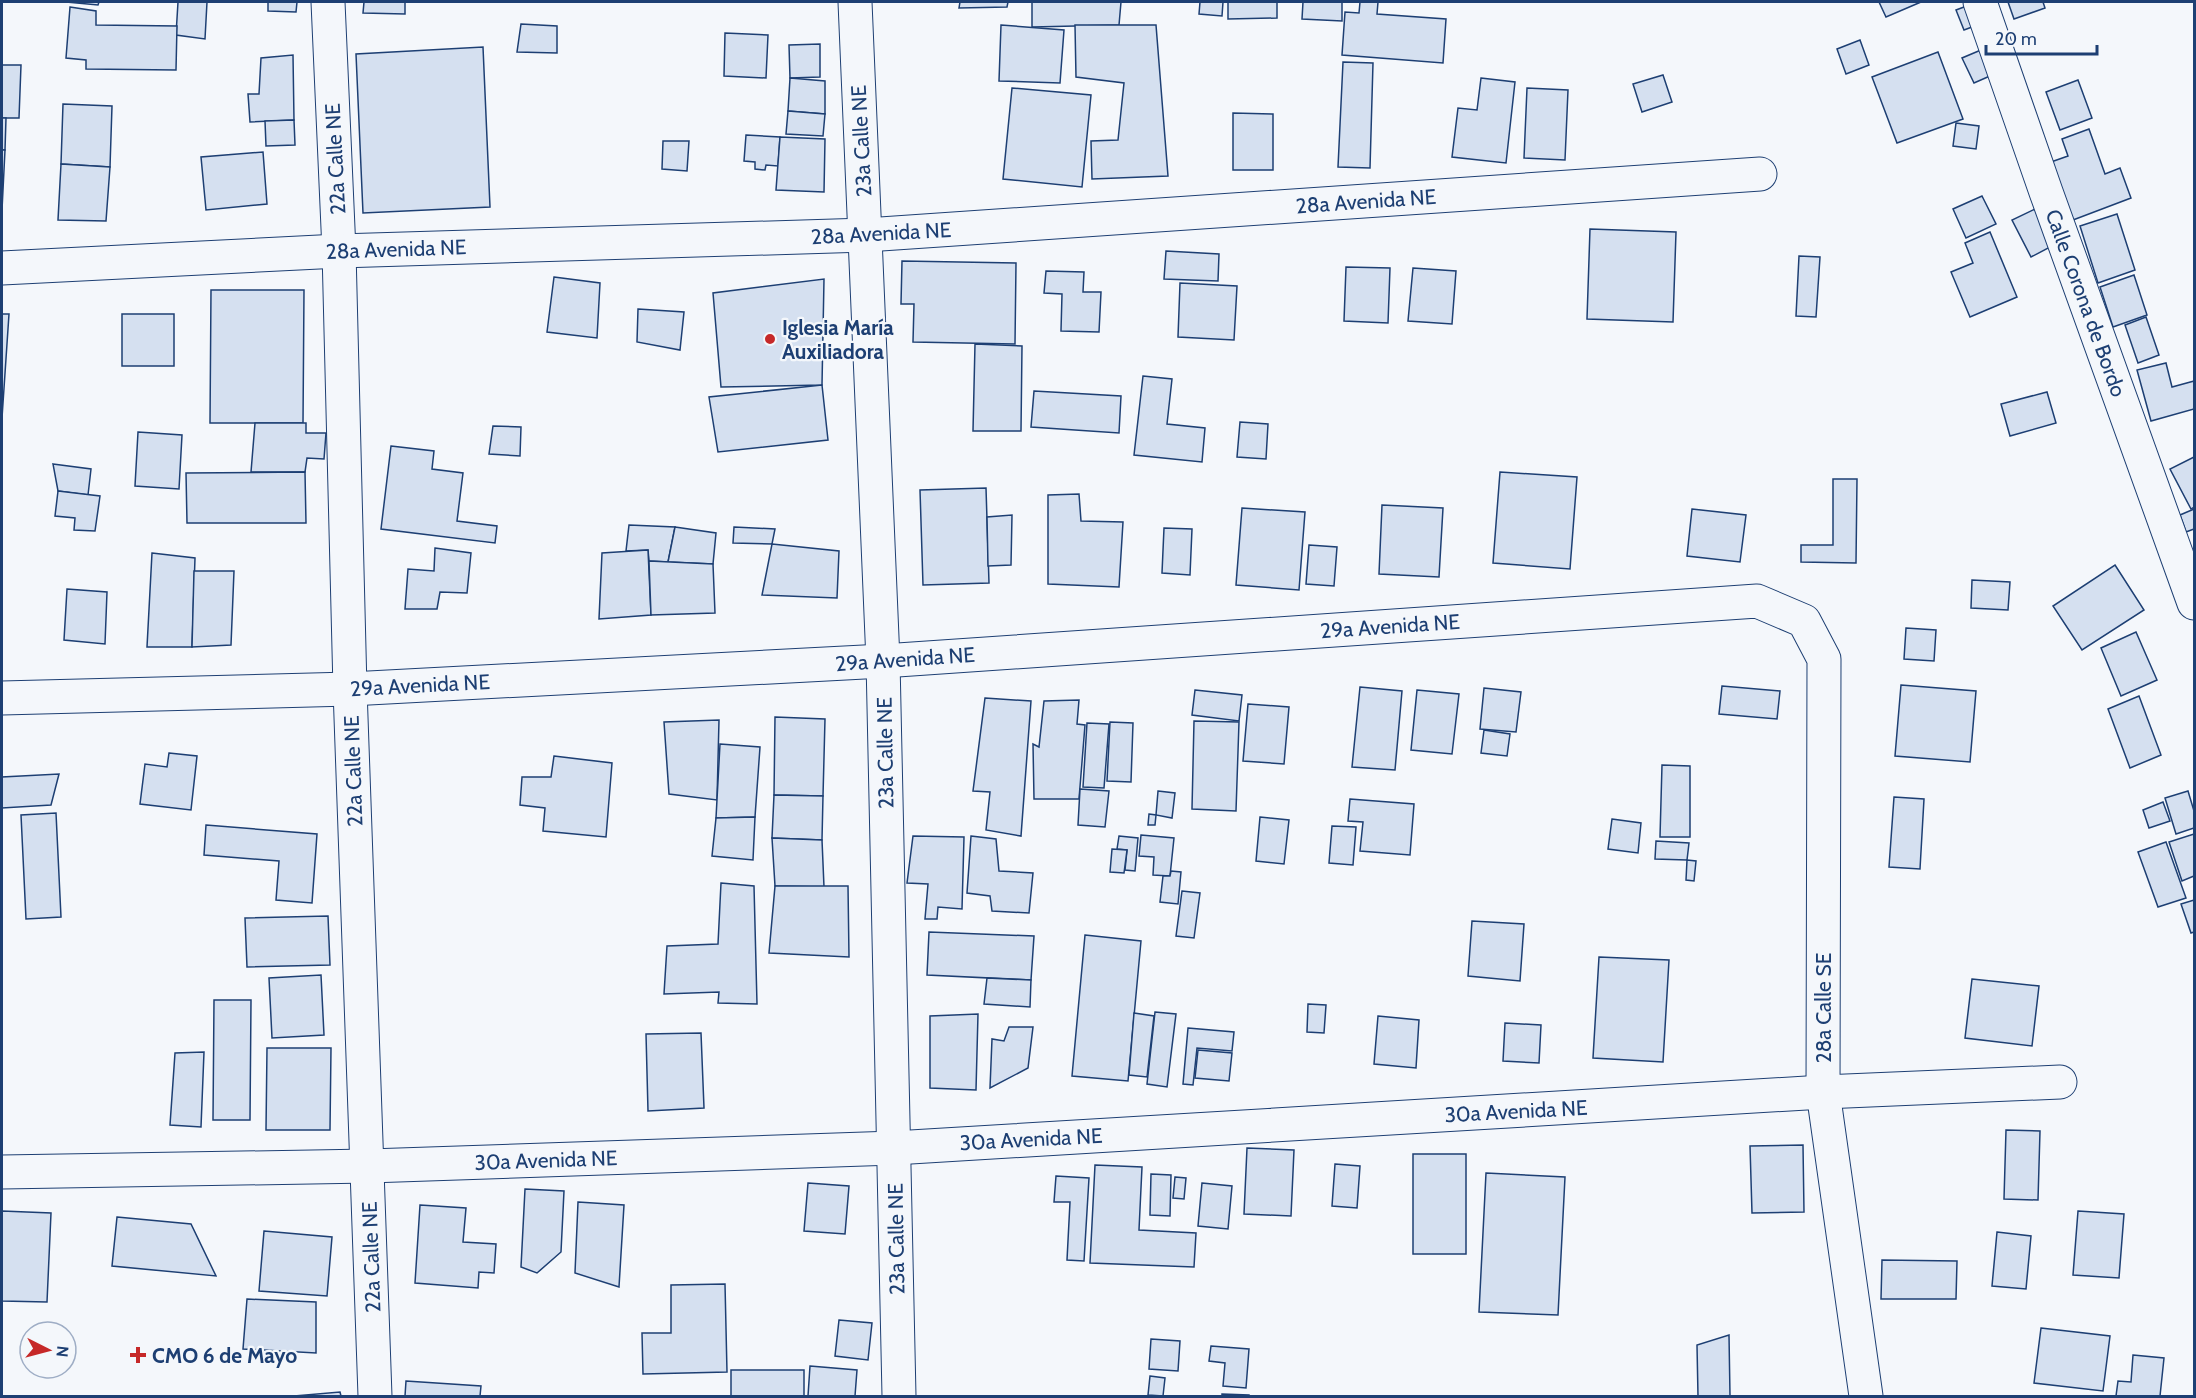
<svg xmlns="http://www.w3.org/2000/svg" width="2196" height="1398" font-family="Cabin,sans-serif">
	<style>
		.building { fill: #d5e0f0; stroke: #1d3f73; stroke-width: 1.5 }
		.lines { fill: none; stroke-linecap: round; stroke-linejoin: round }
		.street-casing { stroke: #1d3f73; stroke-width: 35 }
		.street { stroke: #f4f7fb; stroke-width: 33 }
		.poi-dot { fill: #c62828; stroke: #f4f7fb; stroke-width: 2 }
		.labels { text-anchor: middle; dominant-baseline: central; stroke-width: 4.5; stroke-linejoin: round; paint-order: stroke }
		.street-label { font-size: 21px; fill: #1d3f73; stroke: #f4f7fb }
		.poi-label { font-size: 21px; font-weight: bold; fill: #1d3f73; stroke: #f4f7fb; text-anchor: start }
	</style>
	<rect width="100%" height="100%" fill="#f4f7fb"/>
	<g class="building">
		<path d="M66,2H99L98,5Z"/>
		<path d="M178,2H207L205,39L176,35Z"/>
		<path d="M268,2H297L296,12L268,11Z"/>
		<path d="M364,2H405V14L363,13Z"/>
		<path d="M960,2H1008L1007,7L959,8Z"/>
		<path d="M1032,2H1121L1119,25L1032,27Z"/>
		<path d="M1200,2H1223L1222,16L1199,14Z"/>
		<path d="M1228,2H1277V18L1228,19Z"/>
		<path d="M1303,2H1342V21L1302,19Z"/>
		<path d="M1360,2H1378L1377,14L1446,19L1443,63L1342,55L1345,12L1359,13Z"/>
		<path d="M1879,2H1921L1886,17Z"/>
		<path d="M2008,2H2043L2045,8L2014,19Z"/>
		<path d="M1972,4L1980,24L1964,30L1956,10Z"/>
		<path d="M70,7L96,11V25L177,26L176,70L86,69V60L66,58Z"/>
		<path d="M521,24L557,26V53L517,52Z"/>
		<path d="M1001,25L1064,30L1060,83L999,81Z"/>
		<path d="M1075,25H1156L1168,176L1092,179L1091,141L1118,140L1124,83L1076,77Z"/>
		<path d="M725,33L768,35L766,78L724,76Z"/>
		<path d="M1860,40L1869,65L1846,74L1837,49Z"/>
		<path d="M820,44V77L790,78L789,45Z"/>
		<path d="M483,47L490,207L363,213L356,54Z"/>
		<path d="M1988,47L1999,72L1974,83L1962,58Z"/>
		<path d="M1938,52L1963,119L1897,143L1872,77Z"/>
		<path d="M293,55L294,120L250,122L248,94H259L261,58Z"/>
		<path d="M1343,62L1373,63L1370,168L1338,167Z"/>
		<path d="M2,65H21L19,118H2Z"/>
		<path d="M1663,75L1672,102L1642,112L1633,84Z"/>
		<path d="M790,78L825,81V114L788,111Z"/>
		<path d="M1481,78L1515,82L1506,163L1452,157L1458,108L1477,110Z"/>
		<path d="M2078,80L2092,118L2060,130L2046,92Z"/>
		<path d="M1012,88L1091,95L1082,187L1003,179Z"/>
		<path d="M1527,88L1568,90L1565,160L1524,158Z"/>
		<path d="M63,104L112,106L110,167L61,164Z"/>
		<path d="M788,111L825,114L823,136L786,134Z"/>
		<path d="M1233,113L1273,114V170H1233Z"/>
		<path d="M2,118H6L5,150H2Z"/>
		<path d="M294,120L295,145L266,146L265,121Z"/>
		<path d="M1956,123L1979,126L1976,149L1953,146Z"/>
		<path d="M2089,129L2105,174L2120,168L2131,198L2073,220L2051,162L2068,156L2062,139Z"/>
		<path d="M746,135L780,137L778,166L766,165L765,170L755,169V162L744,161Z"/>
		<path d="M780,137L825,139L824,192L776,190Z"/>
		<path d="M663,141H689L687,171L662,169Z"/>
		<path d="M2,150H5L2,210Z"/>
		<path d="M263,152L267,204L206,210L201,157Z"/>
		<path d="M61,164L110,167L106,221L58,220Z"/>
		<path d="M1982,196L1996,224L1966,238L1953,209Z"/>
		<path d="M2035,209L2054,245L2031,257L2012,220Z"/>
		<path d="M2117,214L2135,270L2098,283L2080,226Z"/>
		<path d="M1590,229L1676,232L1673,322L1587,319Z"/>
		<path d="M1990,232L2017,297L1970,317L1951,272L1973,263L1965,243Z"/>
		<path d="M1166,251L1219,254L1218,281L1164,279Z"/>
		<path d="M1799,256L1820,257L1816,317L1796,316Z"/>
		<path d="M902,261L1016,263L1015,344L913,342L914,304H901Z"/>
		<path d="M1346,267L1390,268L1388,323L1344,321Z"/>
		<path d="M1413,268L1456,271L1452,324L1408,321Z"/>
		<path d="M1046,271L1084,272L1083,292H1101L1099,332L1061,331L1062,294L1044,293Z"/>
		<path d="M2134,275L2147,315L2113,327L2100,287Z"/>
		<path d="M554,277L600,283L597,338L547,332Z"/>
		<path d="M824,279L822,385L721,387L713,293Z"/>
		<path d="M1180,283L1237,286L1234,340L1178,337Z"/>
		<path d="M211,290H304L303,423H210Z"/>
		<path d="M638,309L684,312L680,350L637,342Z"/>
		<path d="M2,314H9L2,418Z"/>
		<rect x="122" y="314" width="52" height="52"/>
		<path d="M2146,317L2159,355L2138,363L2125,325Z"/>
		<path d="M975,344L1022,346L1021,431H973Z"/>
		<path d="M2166,363L2172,387L2194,381V409L2151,421L2137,370Z"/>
		<path d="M1143,376L1172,379L1167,424L1205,428L1202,462L1134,455Z"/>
		<path d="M822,385L828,440L718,452L709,397Z"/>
		<path d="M1034,391L1121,396L1119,433L1031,427Z"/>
		<path d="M2047,392L2056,423L2010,436L2001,404Z"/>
		<path d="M1240,422L1268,424L1266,459L1237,457Z"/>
		<path d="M255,423H306V433H326L324,459L307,458L305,472H251Z"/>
		<path d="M493,426L521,427L520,456L489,454Z"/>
		<path d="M138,432L182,435L179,489L135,486Z"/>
		<path d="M391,446L434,451L432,469L463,473L457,521L497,526L495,543L381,529Z"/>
		<path d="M2194,457V507L2191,509L2170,469Z"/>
		<path d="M53,464L91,469L88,495L58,491Z"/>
		<path d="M305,472L306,523H187L186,473Z"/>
		<path d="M1500,472L1577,477L1570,569L1493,563Z"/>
		<path d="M1833,479H1857L1856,563L1801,562V545H1833Z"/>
		<path d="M986,488L989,583L923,585L920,490Z"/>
		<path d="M58,491L100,496L95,531L74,530L75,518L55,516Z"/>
		<path d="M1079,494L1081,521L1123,522L1119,587L1048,584V495Z"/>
		<path d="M1382,505L1443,508L1439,577L1379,574Z"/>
		<path d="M1242,508L1305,512L1299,590L1236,585Z"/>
		<path d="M1692,509L1746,515L1740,562L1687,556Z"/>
		<path d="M2194,509V529L2186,532L2180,515Z"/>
		<path d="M1012,515L1011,565L988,566L987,517Z"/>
		<path d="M629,525L675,527L668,562L649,561L648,550L626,551Z"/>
		<path d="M675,527L716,533L713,564L668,562Z"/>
		<path d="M734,527L775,529L772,544L733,543Z"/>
		<path d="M1164,528L1192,529L1190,575L1162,573Z"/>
		<path d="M772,544L839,551L837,598L762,595Z"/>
		<path d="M1309,545L1337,547L1334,586L1306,584Z"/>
		<path d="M435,548L471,553L467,593L440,592L437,609H405L408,569L434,571Z"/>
		<path d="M648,550L651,615L599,619L602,553Z"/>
		<path d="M152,553L195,558L192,647H147Z"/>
		<path d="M649,561L713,564L715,613L651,615Z"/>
		<path d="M2115,565L2144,610L2082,650L2053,606Z"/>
		<path d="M194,571H234L231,645L192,647Z"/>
		<path d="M1972,580L2010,582L2008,610L1971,608Z"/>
		<path d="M67,589L107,592L105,644L64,640Z"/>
		<path d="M1906,628L1936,630L1934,661L1904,659Z"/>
		<path d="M2136,632L2157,680L2121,696L2101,648Z"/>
		<path d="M1901,685L1976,691L1970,762L1895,756Z"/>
		<path d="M1722,686L1780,691L1777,719L1719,714Z"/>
		<path d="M1360,687L1402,691L1395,770L1352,767Z"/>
		<path d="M1484,688L1521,692L1516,732L1480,729Z"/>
		<path d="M1195,690L1242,695L1239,721L1192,715Z"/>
		<path d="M1417,690L1459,694L1452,754L1411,750Z"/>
		<path d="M2139,696L2161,755L2130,768L2108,709Z"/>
		<path d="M985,698L1031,701L1021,836L986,830L990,792L973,791Z"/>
		<path d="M1079,700L1077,724L1085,725L1079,799H1034L1033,744L1039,747L1044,701Z"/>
		<path d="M1248,704L1289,707L1284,764L1243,761Z"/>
		<path d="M775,717L825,719L823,796L774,795Z"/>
		<path d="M719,720L717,800L669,794L664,722Z"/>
		<path d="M1194,721L1239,722L1236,811L1192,809Z"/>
		<path d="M1110,722L1133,723L1131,782L1107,781Z"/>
		<path d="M1087,723L1109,724L1104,788L1083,787Z"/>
		<path d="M1484,730L1510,734L1507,756L1481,753Z"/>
		<path d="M720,744L760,747L755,817L716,818Z"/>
		<path d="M169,753L197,756L191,810L140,804L145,764L167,767Z"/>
		<path d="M554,756L612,763L606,837L543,831L545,808L520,805L522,777H551Z"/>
		<path d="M1662,765L1690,766V837H1660Z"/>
		<path d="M59,774L51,805L2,808V777Z"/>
		<path d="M1080,789L1109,791L1105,827L1078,825Z"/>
		<path d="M1158,791L1175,793L1172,818L1156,815Z"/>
		<path d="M2188,791L2194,811V828L2176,834L2165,798Z"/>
		<path d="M774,795L823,796L822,840L772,838Z"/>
		<path d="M1894,797L1924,799L1920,869L1889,867Z"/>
		<path d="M1350,799L1414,804L1410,855L1360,851L1363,822L1348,821Z"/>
		<path d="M2163,802L2170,821L2149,828L2143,810Z"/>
		<path d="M56,813L61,917L26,919L21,815Z"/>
		<path d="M1149,814L1156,815L1155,825H1148Z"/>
		<path d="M755,817L753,860L712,856L716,818Z"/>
		<path d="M1260,817L1289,820L1284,864L1256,861Z"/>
		<path d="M1612,819L1641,823L1638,853L1608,849Z"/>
		<path d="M206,825L317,834L312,903L276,900L279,861L204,855Z"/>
		<path d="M1332,826L1356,827L1353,865L1329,863Z"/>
		<path d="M2194,834V876L2182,881L2169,842Z"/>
		<path d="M1141,835L1174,838L1170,876L1153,875L1154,857L1139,856Z"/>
		<path d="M913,836L964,837L962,909L938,907L937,919H925L928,884L907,883Z"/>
		<path d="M971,836L996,839L999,871L1033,873L1029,913L992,911L990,896L967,893Z"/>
		<path d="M1119,836L1138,838L1135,871L1125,870L1127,850L1117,849Z"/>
		<path d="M772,838L822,840L824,887L775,886Z"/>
		<path d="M1656,841L1689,843L1687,860L1655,859Z"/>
		<path d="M2166,842L2186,898L2158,907L2138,852Z"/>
		<path d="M1112,849L1127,850L1124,873L1110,872Z"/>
		<path d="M1687,860L1696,861L1694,881L1686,880Z"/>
		<path d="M1171,871L1181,872L1178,904L1160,902L1163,876H1170Z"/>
		<path d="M721,883L754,886L757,1004L718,1003L719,992L664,994L667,946L718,944Z"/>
		<path d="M775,886H848L849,957L769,953Z"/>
		<path d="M1182,891L1200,893L1194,938L1176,936Z"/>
		<path d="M2194,900V932L2191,933L2181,904Z"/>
		<path d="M328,916L330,965L247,967L245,918Z"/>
		<path d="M1472,921L1524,924L1520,981L1468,976Z"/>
		<path d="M929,932L1034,936L1031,980L927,975Z"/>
		<path d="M1085,935L1141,941L1128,1081L1072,1076Z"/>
		<path d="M1599,957L1669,960L1663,1062L1593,1058Z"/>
		<path d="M321,975L324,1035L272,1038L269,978Z"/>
		<path d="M987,978L1031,980L1030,1007L984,1004Z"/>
		<path d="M1972,979L2039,986L2032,1046L1965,1038Z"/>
		<path d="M214,1000H251L250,1120H213Z"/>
		<path d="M1308,1004L1326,1005L1324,1033L1307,1032Z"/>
		<path d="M1155,1012L1176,1014L1167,1087L1147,1084Z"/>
		<path d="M1134,1013L1154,1016L1147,1077L1129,1075Z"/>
		<path d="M978,1014L976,1090L930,1088V1016Z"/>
		<path d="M1378,1016L1419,1020L1416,1068L1374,1064Z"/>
		<path d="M1505,1023L1541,1025L1539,1063L1503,1061Z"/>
		<path d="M1009,1027H1033L1028,1068L990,1088L992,1039L1004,1041Z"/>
		<path d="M1188,1028L1234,1032L1232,1051L1197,1048L1193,1085L1183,1084Z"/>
		<path d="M701,1033L704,1108L648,1111L646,1034Z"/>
		<path d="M267,1048H331L330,1130H266Z"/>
		<path d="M1198,1050L1232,1053L1229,1081L1195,1078Z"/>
		<path d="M204,1052L201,1127L170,1125L175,1053Z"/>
		<path d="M2006,1130L2040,1131L2038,1200L2004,1199Z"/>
		<path d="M1803,1145L1804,1212L1752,1213L1750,1146Z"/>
		<path d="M1247,1148L1294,1150L1291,1216L1244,1214Z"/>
		<rect x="1413" y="1154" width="53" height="100"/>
		<path d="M1335,1164L1360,1166L1357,1208L1332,1206Z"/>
		<path d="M1095,1165L1142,1167L1139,1230L1196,1233L1194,1267L1090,1263Z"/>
		<path d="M1486,1173L1565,1177L1558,1315L1479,1312Z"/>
		<path d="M1151,1174L1171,1175L1170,1216L1150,1215Z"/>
		<path d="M1056,1176L1089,1178L1084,1261L1067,1260L1070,1202H1054Z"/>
		<path d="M1175,1177L1186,1178L1184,1199L1173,1198Z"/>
		<path d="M808,1183L849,1186L845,1234L804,1231Z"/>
		<path d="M1202,1183L1232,1186L1228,1229L1198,1226Z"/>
		<path d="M525,1189L564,1191L561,1252L537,1273L521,1267Z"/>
		<path d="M578,1202L624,1205L619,1287L575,1273Z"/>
		<path d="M420,1205L466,1208L463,1242L496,1244L494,1273L479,1272L478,1288L415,1283Z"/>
		<path d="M2,1211L51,1213L47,1302L2,1301Z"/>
		<path d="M2078,1211L2124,1214L2119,1278L2073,1275Z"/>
		<path d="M117,1217L191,1224L216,1276L112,1266Z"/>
		<path d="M264,1231L332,1237L327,1296L259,1291Z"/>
		<path d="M1997,1232L2031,1236L2026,1289L1992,1286Z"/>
		<path d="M1882,1260L1957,1261L1956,1299H1881Z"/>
		<path d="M725,1284L727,1372L643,1374L642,1333H671V1285Z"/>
		<path d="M247,1299L316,1302V1353L243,1349Z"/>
		<path d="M839,1320L872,1323L868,1360L835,1356Z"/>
		<path d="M2041,1328L2110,1336L2103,1391L2034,1383Z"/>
		<path d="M1729,1335L1730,1396H1698L1697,1345Z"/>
		<path d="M1151,1339L1180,1341L1178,1371L1149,1369Z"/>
		<path d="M1211,1346L1249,1349L1246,1388L1223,1386L1225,1363L1209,1361Z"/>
		<path d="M2133,1355L2164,1358L2160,1396H2116L2118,1381L2131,1382Z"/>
		<path d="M810,1366L857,1370L855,1396H808Z"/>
		<rect x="731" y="1370" width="73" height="26"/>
		<path d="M1150,1376L1165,1378L1163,1396L1148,1395Z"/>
		<path d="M406,1381L481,1386L480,1396H405Z"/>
		<path d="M340,1392L341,1396H294Z"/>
		<path d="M1222,1394L1249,1395V1396H1222Z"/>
	</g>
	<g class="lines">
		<defs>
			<g id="street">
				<path d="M328,2L339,251L350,689L375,1396"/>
				<path d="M855,2L883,661L899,1396"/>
				<path d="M1980,2L2046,192L2194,603"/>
				<path d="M2,268L339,251L866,235L1760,174"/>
				<path d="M2,698L350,689L883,661L1757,601L1804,621L1824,659L1823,1092L1866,1396"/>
				<path d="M2,1172L369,1166L894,1148L1823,1092L2060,1082"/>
			</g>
		</defs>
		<use href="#street" class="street-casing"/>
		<use href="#street" class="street"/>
	</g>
	<g class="poi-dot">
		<circle cx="770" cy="339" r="6"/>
		<path d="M135 1346h6v6h6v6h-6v6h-6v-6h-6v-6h6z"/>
	</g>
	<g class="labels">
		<g class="street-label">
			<text transform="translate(861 141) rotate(-93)">23a Calle NE</text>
			<text transform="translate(335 159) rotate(-93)">22a Calle NE</text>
			<text transform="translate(1366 201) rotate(-4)">28a Avenida NE</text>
			<text transform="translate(881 233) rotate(-3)">28a Avenida NE</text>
			<text transform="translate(396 249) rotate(-2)">28a Avenida NE</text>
			<text transform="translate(2086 303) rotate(70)">Calle Corona de Bordo</text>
			<text transform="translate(1390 626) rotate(-4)">29a Avenida NE</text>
			<text transform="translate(905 659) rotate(-4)">29a Avenida NE</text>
			<text transform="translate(420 685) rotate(-3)">29a Avenida NE</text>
			<text transform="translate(885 753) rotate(-91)">23a Calle NE</text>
			<text transform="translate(353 771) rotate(-92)">22a Calle NE</text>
			<text transform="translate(1823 1008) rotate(-90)">28a Calle SE</text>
			<text transform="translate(1516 1111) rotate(-3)">30a Avenida NE</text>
			<text transform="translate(1031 1139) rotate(-3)">30a Avenida NE</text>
			<text transform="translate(546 1160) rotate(-2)">30a Avenida NE</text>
			<text transform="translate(896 1239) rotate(-91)">23a Calle NE</text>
			<text transform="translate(371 1257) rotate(-92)">22a Calle NE</text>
		</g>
		<g class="poi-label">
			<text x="782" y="327">Iglesia María<tspan x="782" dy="24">Auxiliadora</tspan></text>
			<text x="152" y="1355">CMO 6 de Mayo</text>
		</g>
	</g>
	<rect width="2196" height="1398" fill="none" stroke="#1d3f73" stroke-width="6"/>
	<g transform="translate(48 1350) rotate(96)"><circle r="28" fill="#f4f7fb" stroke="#9eadc5" stroke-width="1.5"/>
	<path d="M0-4.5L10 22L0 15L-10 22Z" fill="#c62828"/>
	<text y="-9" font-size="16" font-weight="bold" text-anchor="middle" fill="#1d3f73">N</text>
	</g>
	<path d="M1986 45v9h111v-9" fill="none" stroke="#1d3f73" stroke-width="3"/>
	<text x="1995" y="45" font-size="18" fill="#1d3f73" stroke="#f4f7fb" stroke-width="4.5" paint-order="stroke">20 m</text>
</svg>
